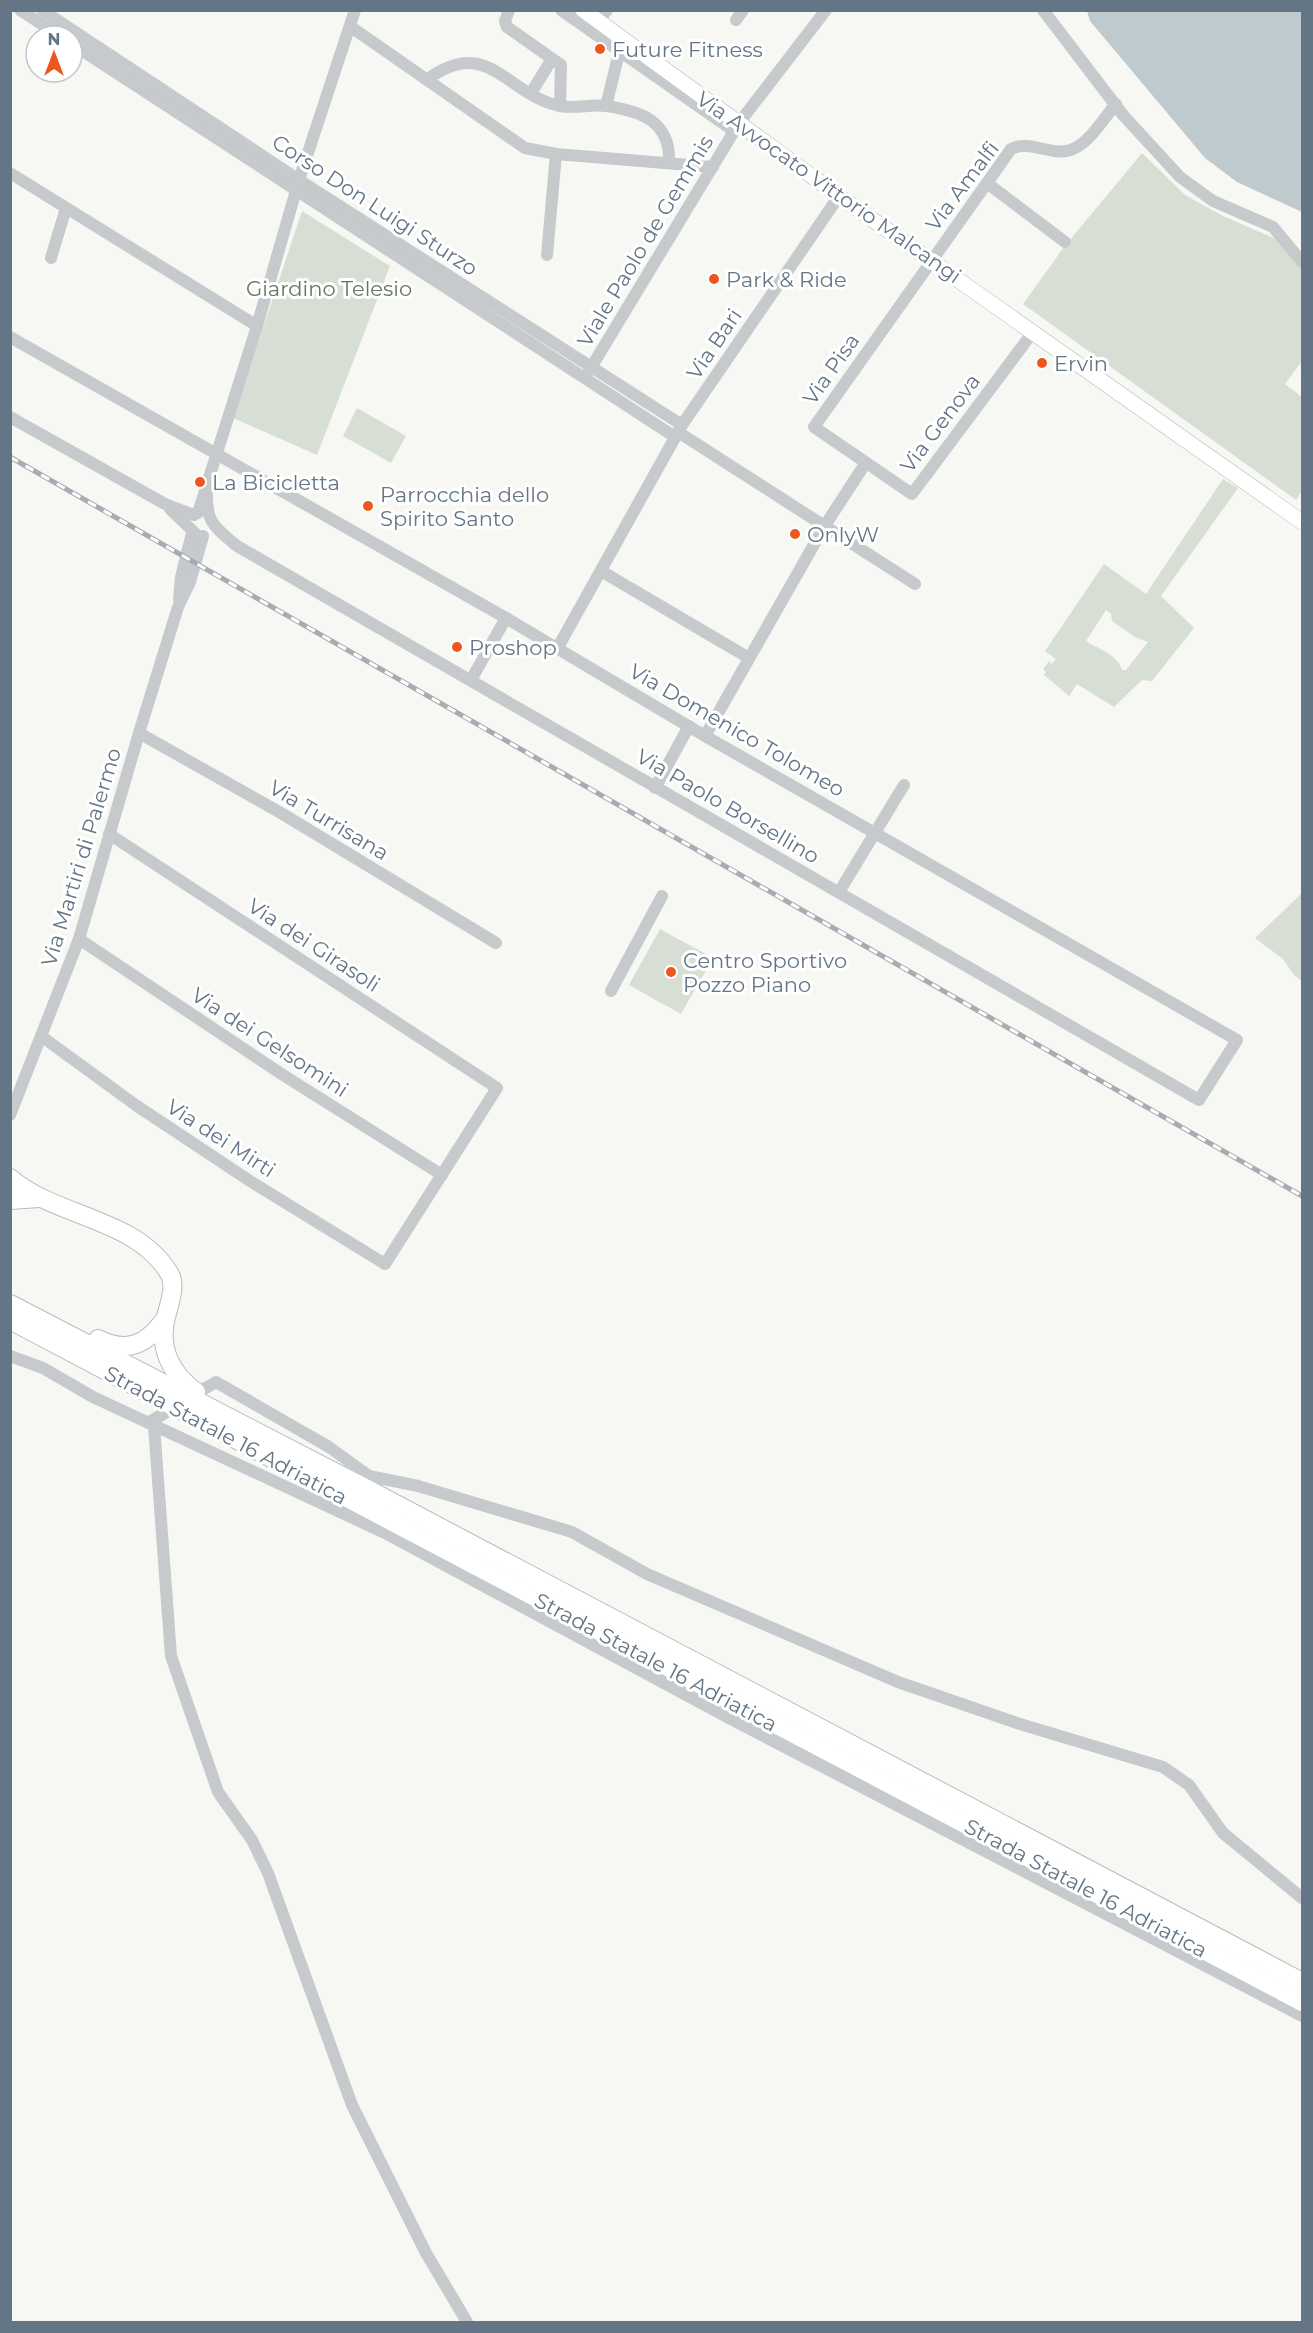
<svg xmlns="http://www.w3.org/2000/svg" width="1313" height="2333" font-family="Montserrat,sans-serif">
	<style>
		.green { fill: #d7dfd4; fill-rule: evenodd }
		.water { fill: #bfcacf }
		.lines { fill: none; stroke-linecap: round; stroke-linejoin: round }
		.major-casing { stroke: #b7bbbf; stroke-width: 16 }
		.highway-casing { stroke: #b8bcbf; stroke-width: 20 }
		.minor { stroke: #c6cacd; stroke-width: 12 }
		.major { stroke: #fff; stroke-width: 15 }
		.highway { stroke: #fff; stroke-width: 18 }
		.rail-casing { stroke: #a6acb2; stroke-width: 5 }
		.rail { stroke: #fff; stroke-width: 3; stroke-dasharray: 9; stroke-linecap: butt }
		.poi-dot { fill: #ed561d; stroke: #fff; stroke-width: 2 }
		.labels { text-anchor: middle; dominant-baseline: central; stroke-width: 6; stroke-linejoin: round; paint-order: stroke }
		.poi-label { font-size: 21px; fill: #647586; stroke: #fff; text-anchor: start }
		.street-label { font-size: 21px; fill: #647586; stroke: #fff }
		.park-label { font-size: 21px; fill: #63785f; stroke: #fff }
	</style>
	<rect width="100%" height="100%" fill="#f7f7f3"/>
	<g class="green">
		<path d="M1142,153L1185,195L1223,216L1274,238L1302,269V361L1285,384L1302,397V491L1296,500L1023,304L1064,247Z"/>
		<path d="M302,211L390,266L317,455L233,418Z"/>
		<path d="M357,408L406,436L391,463L343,436Z"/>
		<path d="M1223,479L1238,488L1161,596L1194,628L1152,681L1142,680L1114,707L1077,684L1069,696L1044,675L1046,672L1043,669L1049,661L1052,664L1056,659L1045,651L1104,564L1146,594ZM1106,610L1111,614L1112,621L1135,637L1148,642L1126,670H1122C1117,653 1097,649 1086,641Z"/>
		<path d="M1302,893V981L1294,975L1283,959L1255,938Z"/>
		<path d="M660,929L713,958L681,1014L629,985Z"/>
	</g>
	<path class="water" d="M1087,11H1302V212L1237,182L1205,158L1090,21Z"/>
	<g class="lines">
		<defs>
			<path id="major" d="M583,10L839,196L1302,522"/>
			<g id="highway">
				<path d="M10,1178C57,1218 136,1218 169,1273C177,1285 169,1304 166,1317C158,1348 171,1374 196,1392"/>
				<path d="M10,1200L39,1198"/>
				<path d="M10,1304L371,1491L1302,1982"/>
				<path d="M10,1320L1302,2002"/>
				<path d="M98,1339C128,1354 147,1344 165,1319"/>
			</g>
		</defs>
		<use href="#major" class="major-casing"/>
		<use href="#highway" class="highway-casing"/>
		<g class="minor">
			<path d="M20,10L60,36"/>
			<path d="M42,10L299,180L682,425"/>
			<path d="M509,10L505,21L507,27L561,65L560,106"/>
			<path d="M561,10L734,131"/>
			<path d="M1043,10L1123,115L1180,177L1213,201L1273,227L1302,262"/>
			<path d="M736,20L743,10"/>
			<path d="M599,22L607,10"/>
			<path d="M351,27L525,148L556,154L713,167"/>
			<path d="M72,44L675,437"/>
			<path d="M428,79C489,35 506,95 560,106C575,109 591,104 606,106C642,111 671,122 669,163"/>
			<path d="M531,93L552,59"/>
			<path d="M606,106L621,45"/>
			<path d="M10,173L257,326"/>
			<path d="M987,183L1065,242"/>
			<path d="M547,255L556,154"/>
			<path d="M51,258L66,208"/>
			<path d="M1033,332L912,494L814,427L1011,149C1030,139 1054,158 1073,149C1090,142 1104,118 1116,104"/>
			<path d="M10,337L506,618L705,736L1237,1040L1199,1100L237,546C212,525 206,522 207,489"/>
			<path d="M589,371L739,123L826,10"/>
			<path d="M10,417L165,504L194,515"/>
			<path d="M678,432L915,584"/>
			<path d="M170,509L198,536"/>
			<path d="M198,513L257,326L299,180L355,10"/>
			<path d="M601,571L749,658"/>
			<path d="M179,599L181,577L192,533"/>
			<path d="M557,649L682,425L839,196"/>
			<path d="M471,680L506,618"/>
			<path d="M139,733L281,813L496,943"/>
			<path d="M705,736L824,527L865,464"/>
			<path d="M655,788L689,726"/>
			<path d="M839,892L904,785"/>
			<path d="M79,939L283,1075L442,1175"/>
			<path d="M611,991L662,896"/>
			<path d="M41,1036L137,1106L250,1181L385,1264L497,1088L109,834"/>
			<path d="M10,1115L79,939L139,733L178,607L190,582L203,536"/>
			<path d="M10,1356L43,1368L93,1397L385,1533L727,1717L1302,2016"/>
			<path d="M202,1390L216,1382L329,1447L369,1476L418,1486L572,1532L647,1574L898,1682L1020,1724L1163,1767L1189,1785L1223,1833L1302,1898"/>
			<path d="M148,1423L168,1411"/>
			<path d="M154,1426L171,1656L218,1792L252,1840L268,1873L352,2105L426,2253L467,2322"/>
		</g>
		<use href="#major" class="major"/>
		<use href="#highway" class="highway"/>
		<defs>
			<path id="rail" d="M10,457L1302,1196"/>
		</defs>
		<use href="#rail" class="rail-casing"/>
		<use href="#rail" class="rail"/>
	</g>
	<g class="poi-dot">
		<circle cx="600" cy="49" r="6"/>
		<circle cx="714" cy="279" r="6"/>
		<circle cx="1042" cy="363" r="6"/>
		<circle cx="200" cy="482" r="6"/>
		<circle cx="368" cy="506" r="6"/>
		<circle cx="795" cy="534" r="6"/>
		<circle cx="457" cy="647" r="6"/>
		<circle cx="671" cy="972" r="6"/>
	</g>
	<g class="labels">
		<g class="poi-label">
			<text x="612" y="49">Future Fitness</text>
			<text x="726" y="279">Park &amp; Ride</text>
			<text x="1054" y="363">Ervin</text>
			<text x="212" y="482">La Bicicletta</text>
			<text x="380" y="494">Parrocchia dello<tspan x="380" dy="24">Spirito Santo</tspan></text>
			<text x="807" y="534">OnlyW</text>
			<text x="469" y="647">Proshop</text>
			<text x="683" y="960">Centro Sportivo<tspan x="683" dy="24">Pozzo Piano</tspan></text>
		</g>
		<g class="street-label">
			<text transform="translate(962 186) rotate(-53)">Via Amalfi</text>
			<text transform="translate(829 187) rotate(35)">Via Avvocato Vittorio Malcangi</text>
			<text transform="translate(375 205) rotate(33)">Corso Don Luigi Sturzo</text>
			<text transform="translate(645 241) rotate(-59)">Viale Paolo de Gemmis</text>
			<text transform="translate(714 344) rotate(-56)">Via Bari</text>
			<text transform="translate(831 369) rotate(-55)">Via Pisa</text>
			<text transform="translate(940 423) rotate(-53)">Via Genova</text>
			<text transform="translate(737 730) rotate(30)">Via Domenico Tolomeo</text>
			<text transform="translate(728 806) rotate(30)">Via Paolo Borsellino</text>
			<text transform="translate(329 820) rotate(31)">Via Turrisana</text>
			<text transform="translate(81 857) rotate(-73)">Via Martiri di Palermo</text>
			<text transform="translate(314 945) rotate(33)">Via dei Girasoli</text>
			<text transform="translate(270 1042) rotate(33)">Via dei Gelsomini</text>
			<text transform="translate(221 1138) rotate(33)">Via dei Mirti</text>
			<text transform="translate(226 1435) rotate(28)">Strada Statale 16 Adriatica</text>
			<text transform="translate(656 1662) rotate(28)">Strada Statale 16 Adriatica</text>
			<text transform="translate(1086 1888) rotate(28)">Strada Statale 16 Adriatica</text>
		</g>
		<g class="park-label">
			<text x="329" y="288">Giardino Telesio</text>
		</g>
	</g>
	<rect width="1313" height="2333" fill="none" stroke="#647586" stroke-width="24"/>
	<g transform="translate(54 54)"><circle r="28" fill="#ffffff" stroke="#c1c8cf" stroke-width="1.5"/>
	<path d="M0-4.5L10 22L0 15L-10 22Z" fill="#ed561d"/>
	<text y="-9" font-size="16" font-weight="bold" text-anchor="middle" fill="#647586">N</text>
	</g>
</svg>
